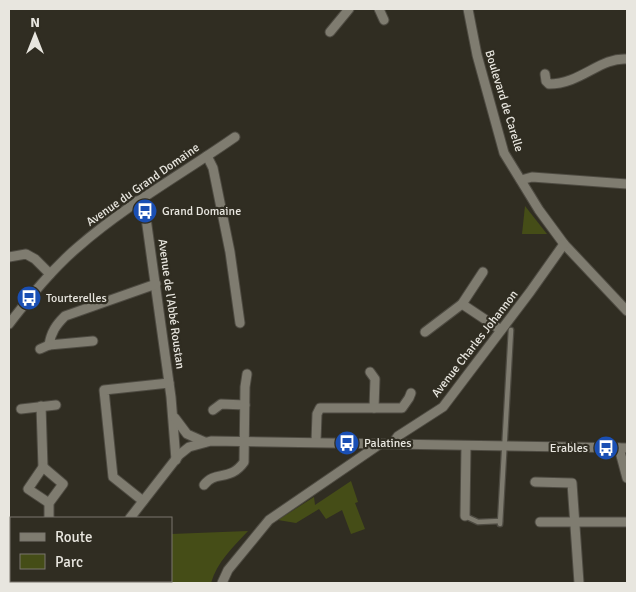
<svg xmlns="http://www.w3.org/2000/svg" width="636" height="592" font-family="Signika,sans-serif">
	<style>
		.green { fill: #454d17 }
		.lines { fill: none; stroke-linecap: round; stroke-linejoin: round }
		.service-casing { stroke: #4e4b42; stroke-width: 7 }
		.minor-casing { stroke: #4e4b42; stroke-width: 11 }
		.service { stroke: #7f7c70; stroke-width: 4.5 }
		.minor { stroke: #7f7c70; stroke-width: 9 }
		.labels { text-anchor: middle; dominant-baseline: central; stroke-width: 4.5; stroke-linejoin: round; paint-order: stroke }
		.street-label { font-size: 12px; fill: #e8e6df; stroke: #302d22 }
		.poi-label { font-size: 12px; fill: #e8e6df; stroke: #302d22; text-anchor: start }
	</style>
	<rect width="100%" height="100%" fill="#302d22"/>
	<g class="green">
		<path d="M525,206L547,234H522Z"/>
		<path d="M351,481L358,502L355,503L365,529L351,534L342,510L326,519L319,509L296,523L278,520L314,497L315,505Z"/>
		<path d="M248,531C233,547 217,562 211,583H129V581H171V534Z"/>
	</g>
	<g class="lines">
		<defs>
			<g id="service">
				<path d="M465,516L478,522L500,521"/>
				<path d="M500,524L511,330"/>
			</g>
			<g id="minor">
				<path d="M379,9L384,20"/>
				<path d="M468,9L477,55L504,153L539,210L564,244L627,311"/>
				<path d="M330,32L349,9"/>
				<path d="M545,74L546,81L549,84C581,84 600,57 627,59"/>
				<path d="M207,156L213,168L230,252L240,323"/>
				<path d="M521,180L532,177L627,184"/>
				<path d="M137,201L145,211L171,397L176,460"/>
				<path d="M9,257L26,254L35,259L50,274"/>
				<path d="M462,304L501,330"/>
				<path d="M9,324C30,297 52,269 78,247C126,205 182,174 235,137"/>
				<path d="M425,332L462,304L483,272"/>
				<path d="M49,345C51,332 56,325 65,316L156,284"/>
				<path d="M40,349L49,345L93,341"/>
				<path d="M370,372L375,379L374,408"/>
				<path d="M41,406L43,467L28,489L49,503"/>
				<path d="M21,409L56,405"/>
				<path d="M213,410L221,404L245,405"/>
				<path d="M175,418L187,434L205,442"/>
				<path d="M316,442L317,414L320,408H402L409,398L411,393"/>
				<path d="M392,444L398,436L443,407L530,292L564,244"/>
				<path d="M619,448L627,478"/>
				<path d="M43,467L63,484L49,503V518"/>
				<path d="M535,482L572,483L579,583"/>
				<path d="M204,485C215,470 230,482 244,462L245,387L247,374"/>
				<path d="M143,501L113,477L104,390L169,383"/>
				<path d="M465,516L466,446"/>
				<path d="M130,518L179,455L189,447L211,441L627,448"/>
				<path d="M540,522H627"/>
				<path d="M52,581L55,583"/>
				<path d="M80,583L82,581"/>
				<path d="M222,583L228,570L269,520L380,444"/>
			</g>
		</defs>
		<use href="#service" class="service-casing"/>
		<use href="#minor" class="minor-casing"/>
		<use href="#service" class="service"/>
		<use href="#minor" class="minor"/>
	</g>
	<defs>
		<symbol id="bus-disc" viewBox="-11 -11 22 22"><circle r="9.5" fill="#1a4fb4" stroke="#302d22"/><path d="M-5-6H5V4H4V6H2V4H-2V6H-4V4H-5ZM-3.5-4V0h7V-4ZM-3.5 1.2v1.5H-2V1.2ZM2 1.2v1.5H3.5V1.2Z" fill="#fff"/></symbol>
	</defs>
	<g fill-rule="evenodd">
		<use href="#bus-disc" x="131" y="197" width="28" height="28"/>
		<use href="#bus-disc" x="15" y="284" width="28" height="28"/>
		<use href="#bus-disc" x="333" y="429" width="28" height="28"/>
		<use href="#bus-disc" x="592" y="434" width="28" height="28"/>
	</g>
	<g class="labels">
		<g class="street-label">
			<text transform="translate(504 101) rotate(73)">Boulevard de Carelle</text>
			<text transform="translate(143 185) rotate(-35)">Avenue du Grand Domaine</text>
			<text transform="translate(171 304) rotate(82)">Avenue de l'Abbé Roustan</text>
			<text transform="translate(475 344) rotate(-52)">Avenue Charles Johannon</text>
		</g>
		<g class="poi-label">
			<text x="162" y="211">Grand Domaine</text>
			<text x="46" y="298">Tourterelles</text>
			<text x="364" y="443">Palatines</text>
			<text x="588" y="448" text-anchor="end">Erables</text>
		</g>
	</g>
	<rect width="636" height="592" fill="none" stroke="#e8e6df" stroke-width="20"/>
	<rect x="10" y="517" width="162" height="65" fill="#302d22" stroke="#7a776e"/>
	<rect x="20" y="533" width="25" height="8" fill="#7f7c70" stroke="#7a776e"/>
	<text x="55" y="542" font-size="15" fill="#e8e6df">Route</text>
	<rect x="20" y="554" width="25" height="15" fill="#454d17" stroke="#7a776e"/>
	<text x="55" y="567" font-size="15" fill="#e8e6df">Parc</text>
	<g transform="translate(35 35)" stroke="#302d22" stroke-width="4" paint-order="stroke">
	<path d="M0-4L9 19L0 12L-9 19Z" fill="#e8e6df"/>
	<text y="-8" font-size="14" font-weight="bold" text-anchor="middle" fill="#e8e6df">N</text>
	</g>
</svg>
